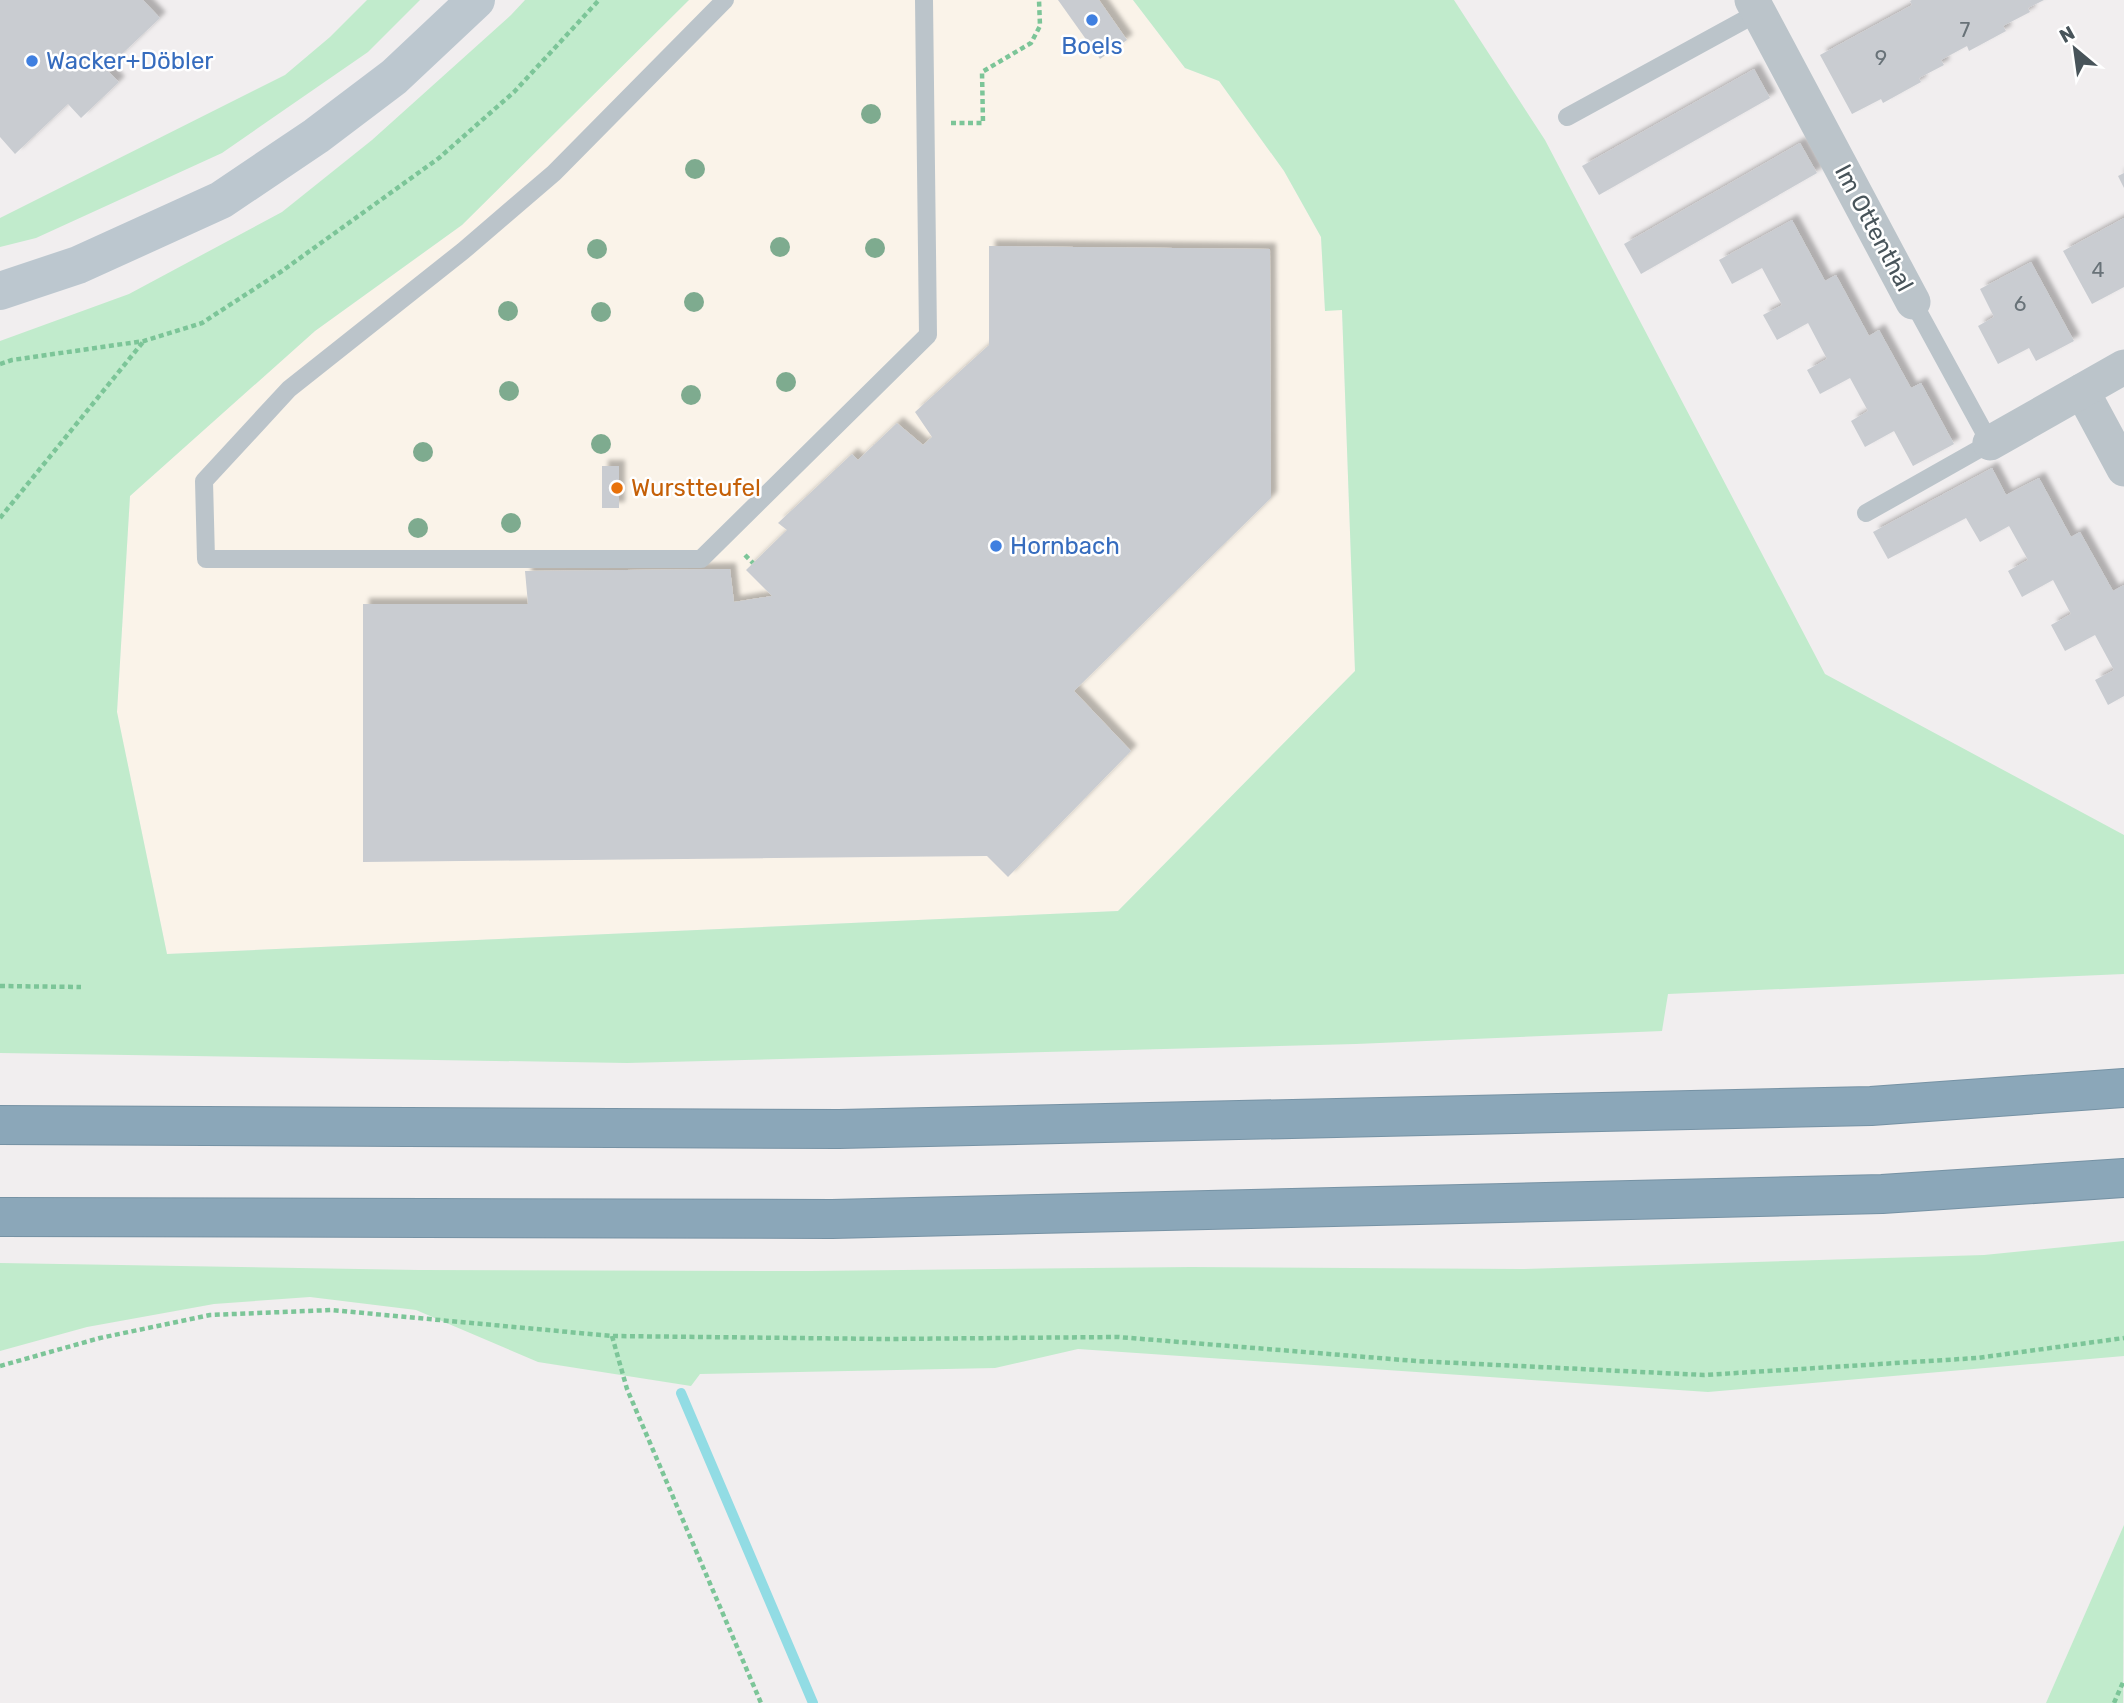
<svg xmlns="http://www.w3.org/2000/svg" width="2124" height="1703" font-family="Rubik,sans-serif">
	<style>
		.commercial { fill: #faf3e9 }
		.green { fill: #c1ebcc }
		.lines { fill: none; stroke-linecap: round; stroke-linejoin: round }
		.stream { stroke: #92dce4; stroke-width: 10 }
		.building { fill: #c9ccd1; filter: url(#shadow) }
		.highway-casing { stroke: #7692a4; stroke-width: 40 }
		.path { stroke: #7cc598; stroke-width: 4.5; stroke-dasharray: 5 3.5; stroke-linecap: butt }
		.lane { stroke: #bbc4ca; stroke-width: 18 }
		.street { stroke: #bbc4ca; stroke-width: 35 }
		.secondary { stroke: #bcc7cf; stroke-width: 38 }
		.highway { stroke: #8ba7b9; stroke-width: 38 }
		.tree { fill: #7eab8f }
		.shop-dot { fill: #3f7fe0; stroke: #fff; stroke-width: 2.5 }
		.food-dot { fill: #e8710a; stroke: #fff; stroke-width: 2.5 }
		.labels { text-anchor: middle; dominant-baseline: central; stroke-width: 5; stroke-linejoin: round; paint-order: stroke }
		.number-label { font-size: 21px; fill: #687278 }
		.shop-label { font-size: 24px; fill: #366cbe; stroke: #fff; text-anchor: start }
		.street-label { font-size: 24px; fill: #48545a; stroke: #fff }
		.food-label { font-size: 24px; fill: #c56008; stroke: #fff; text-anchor: start }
	</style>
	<defs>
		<filter id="shadow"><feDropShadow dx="6" dy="-6" stdDeviation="2" flood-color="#0004"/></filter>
	</defs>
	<rect width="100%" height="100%" fill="#f1eeef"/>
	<path class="commercial" d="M689,0H1133L1185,68L1219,81L1284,171L1321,237L1325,310H1342L1355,671L1118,911L167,954L117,712L130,496L315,331L462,225Z"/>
	<g class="green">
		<path d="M367,0H420L368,52L222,153L36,238L0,247V218L285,75L330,37Z"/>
		<path d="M525,0H689L462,225L315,331L130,496L117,712L167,954L1118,911L1355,671L1342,310L1325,311L1321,237L1284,171L1219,81L1185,68L1133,0H1454L1545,140L1825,674L2124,835V974L1668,994L1662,1031L1356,1044L627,1063L0,1053V341L129,294L282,212L372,140L511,15Z"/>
		<path d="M2124,1241V1356L1708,1392L1078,1349L995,1368L700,1374L691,1386L538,1362L416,1310L310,1297L214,1304L87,1327L0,1351V1263L419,1270L810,1271L1191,1267L1522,1269L1984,1255Z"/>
		<path d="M2124,1525L2123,1703H2046Z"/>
	</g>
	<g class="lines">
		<path class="stream" d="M681,1393L813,1703"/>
	</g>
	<g class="building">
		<path d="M0,0H143L160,18L106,69L119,82L81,118L68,104L15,154L0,137Z"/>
		<path d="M1058,0H1099L1127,40L1100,59Z"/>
		<path d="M1912,0H2044L2028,8L2030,12L2003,26L2006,31L1969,51L1967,46L1941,60L1944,65L1919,78L1921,82L1883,103L1881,99L1852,114L1820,55L1912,5L1910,1Z"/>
		<path d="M1754,69L1770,98L1599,195L1582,166Z"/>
		<path d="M1800,143L1817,173L1641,274L1624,244Z"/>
		<path d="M2124,173V188L2118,176Z"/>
		<path d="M2124,218V287L2092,304L2063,251Z"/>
		<path d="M1792,220L1825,281L1836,275L1869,336L1879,330L1911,388L1921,383L1954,444L1913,466L1894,431L1865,447L1851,421L1868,411L1850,378L1820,394L1807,370L1827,359L1808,323L1777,340L1763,315L1782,305L1762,268L1732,284L1719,260Z"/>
		<path d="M989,246L1270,249L1271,498L1074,691L1131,751L1008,877L987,856L363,862V604H528L525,571L730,569L734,602L772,596L746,570L787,530L778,523L852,454L858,460L897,423L923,445L932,437L915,412L989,345Z"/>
		<path d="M2031,262L2074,341L2036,361L2029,348L1998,364L1978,326L1994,317L1980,289Z"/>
		<rect x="602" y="466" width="17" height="42"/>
		<path d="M1992,468L2006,495L2039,478L2071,537L2080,532L2113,591L2124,585V696L2108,705L2095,680L2114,670L2095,635L2065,651L2051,625L2071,614L2053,580L2022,597L2008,571L2028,560L2009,526L1980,542L1966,518L1888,559L1873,532Z"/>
	</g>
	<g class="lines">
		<defs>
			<g id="highway">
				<path d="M0,1125L839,1129L1871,1106L2124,1088"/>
				<path d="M0,1217L832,1219L1882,1194L2124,1178"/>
			</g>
		</defs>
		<use href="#highway" class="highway-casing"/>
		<g class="path">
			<path d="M951,123H983L982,72L1031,43L1040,26L1039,0"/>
			<path d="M0,364L12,360L144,341L202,323L282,271L439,158L514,92L599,0"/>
			<path d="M0,518L143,342"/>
			<path d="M745,555L753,563"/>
			<path d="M0,986L81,987"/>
			<path d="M612,1336L627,1389L761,1703"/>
			<path d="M0,1366L100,1338L210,1315L331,1310L612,1336L886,1339L1118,1337L1416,1361L1704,1375L1977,1358L2124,1338"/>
			<path d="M2114,1703L2124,1680"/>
		</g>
		<g class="lane">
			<path d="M725,0L554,173L463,251L289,389L204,481L206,559H701L928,335L924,0"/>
			<path d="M1567,117L1759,12"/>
			<path d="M1866,513L1990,443L1913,302"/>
		</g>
		<g class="street">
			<path d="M1752,0L1913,302"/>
			<path d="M2082,391L2124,469"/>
			<path d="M1990,443L2124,367"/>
		</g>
		<path class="secondary" d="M0,291L78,265L221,200L316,136L394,77L476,0"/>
		<use href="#highway" class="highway"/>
	</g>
	<g class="tree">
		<circle cx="871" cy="114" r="10"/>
		<circle cx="695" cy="169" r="10"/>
		<circle cx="780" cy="247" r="10"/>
		<circle cx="875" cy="248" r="10"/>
		<circle cx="597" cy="249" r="10"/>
		<circle cx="694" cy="302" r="10"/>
		<circle cx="508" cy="311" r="10"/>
		<circle cx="601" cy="312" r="10"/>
		<circle cx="786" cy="382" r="10"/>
		<circle cx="509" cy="391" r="10"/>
		<circle cx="691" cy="395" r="10"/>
		<circle cx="601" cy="444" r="10"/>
		<circle cx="423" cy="452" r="10"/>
		<circle cx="511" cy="523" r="10"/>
		<circle cx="418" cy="528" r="10"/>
	</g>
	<g class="shop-dot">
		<circle cx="1092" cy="20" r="7"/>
		<circle cx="32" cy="61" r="7"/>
		<circle cx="996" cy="546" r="7"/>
	</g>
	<circle class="food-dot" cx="617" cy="488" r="7"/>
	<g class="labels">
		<g class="number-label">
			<text x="1965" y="29">7</text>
			<text x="1881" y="57">9</text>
			<text x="2098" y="269">4</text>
			<text x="2020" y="303">6</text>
		</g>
		<g class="shop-label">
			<text x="1092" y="46" text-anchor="middle">Boels</text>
			<text x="46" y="61">Wacker+Döbler</text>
			<text x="1010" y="546">Hornbach</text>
		</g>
		<g class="street-label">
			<text transform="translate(1874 228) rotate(62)">Im Ottenthal</text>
		</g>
		<g class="food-label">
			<text x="631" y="488">Wurstteufel</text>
		</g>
	</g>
	<g transform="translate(2075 49) rotate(331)" stroke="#ffffff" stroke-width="5" paint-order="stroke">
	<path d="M0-5L12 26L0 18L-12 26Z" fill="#48545a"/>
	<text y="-10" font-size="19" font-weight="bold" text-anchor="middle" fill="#48545a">N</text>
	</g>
</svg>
